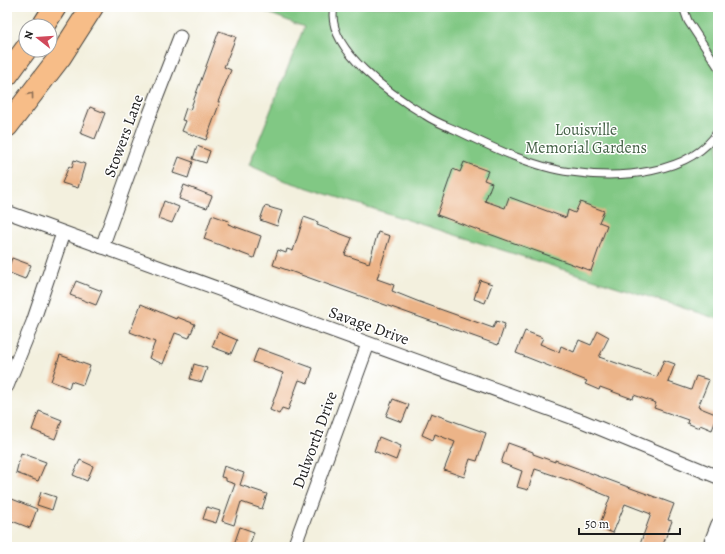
<svg xmlns="http://www.w3.org/2000/svg" width="725" height="554" font-family="Alegreya,serif">
	<style>
		.green { fill: #81c884; stroke: #4e7250 }
		.building { fill: #ecb488 }
		.lines { fill: none; stroke-linecap: round; stroke-linejoin: round }
		.lane-casing { stroke: #3c3c39; stroke-width: 9 }
		.street-casing { stroke: #3c3c39; stroke-width: 15 }
		.highway-casing { stroke: #3c3c39; stroke-width: 24 }
		.lane { stroke: #fff; stroke-width: 7 }
		.street { stroke: #fff; stroke-width: 13 }
		.highway { stroke: #f7bd88; stroke-width: 22 }
		.oneway { stroke: #8a6c52 }
		.labels { text-anchor: middle; dominant-baseline: central; stroke-width: 3; stroke-linejoin: round; paint-order: stroke }
		.park-label { font-size: 16px; fill: #446146; stroke: #fff }
		.street-label { font-size: 16px; fill: #1c1c1c; stroke: #fff }
	</style>
	<rect width="100%" height="100%" fill="#fff"/>
	<filter id="ink" filterUnits="userSpaceOnUse"><feTurbulence type="fractalNoise" baseFrequency=".025" numOctaves="2"/><feDisplacementMap in="SourceGraphic" scale="8" xChannelSelector="R" yChannelSelector="G"/><feConvolveMatrix kernelMatrix="1 2 1 2 8 2 1 2 1" color-interpolation-filters="sRGB"/></filter>
	<filter id="wash" filterUnits="userSpaceOnUse"><feTurbulence type="fractalNoise" baseFrequency=".012" numOctaves="4" result="noise"/><feDisplacementMap in="SourceGraphic" scale="16" xChannelSelector="R" yChannelSelector="G"/><feGaussianBlur stdDeviation="0.9" result="paint"/><feColorMatrix in="noise" values="0 0 0 0 0 0 0 0 0 0 0 0 0 0 0 0 0 1.4 0 .05"/><feComposite in="paint" operator="in"/></filter>
	<g filter="url(#wash)">
		<rect width="100%" height="100%" fill="#f3f0de"/>
		<path class="green" d="M253,7H718V319L280,179L249,165L304,27Z"/>
		<g id="blocks">
			<g class="building">
				<path d="M219,31L236,37L224,67L231,70L218,102H220L206,140L182,131L186,121L182,120L186,108L190,110Z"/>
				<path d="M90,107L105,113L95,139L80,133Z"/>
				<path d="M197,146L210,151L206,163L193,159Z"/>
				<path d="M179,157L193,162L188,178L173,173Z"/>
				<path d="M74,160L85,164L78,188L62,183L69,166L72,168Z"/>
				<path d="M464,162L488,171L484,180L492,183L485,201L505,208L509,197L566,218L568,210L575,213L580,202L604,211L599,222L607,225L591,271L437,215L453,169L460,172Z"/>
				<path d="M184,185L212,196L207,208L179,199Z"/>
				<path d="M164,201L179,207L172,223L158,218Z"/>
				<path d="M265,206L282,211L277,226L260,220Z"/>
				<path d="M212,215L229,221L228,224L261,236L254,258L204,239Z"/>
				<path d="M304,217L318,222L317,225L352,238L345,255L369,263L378,232L390,236L377,279L394,285L392,291L417,301L493,328L496,321L505,324L498,345L273,265L278,250L286,253L287,249L293,251Z"/>
				<path d="M12,258L31,265L25,279L7,272Z"/>
				<path d="M480,280L492,284L485,303L474,299Z"/>
				<path d="M76,281L102,291L96,305L70,295Z"/>
				<path d="M141,304L176,319L177,317L195,324L189,338L175,333L163,364L149,358L155,342L130,332Z"/>
				<path d="M525,331L543,338L540,344L559,352L561,346L574,352L579,340L591,345L598,331L609,337L599,357L657,377L664,360L675,364L668,382L691,390L696,376L709,380L698,407L718,415L712,430L700,425L699,428L687,423L688,420L654,408L656,403L634,395L633,399L600,387L599,390L585,384L587,381L516,353Z"/>
				<path d="M218,332L237,340L231,354L212,347Z"/>
				<path d="M258,348L313,368L308,383L299,380L288,410L282,408L279,414L270,410L283,373L253,362Z"/>
				<path d="M60,355L90,366L83,385L71,381L69,388L51,381Z"/>
				<path d="M194,364L207,368L202,382L190,379Z"/>
				<path d="M393,399L409,405L402,422L386,416Z"/>
				<path d="M39,411L62,420L55,439L32,430Z"/>
				<path d="M431,413L486,433L477,461L470,459L464,477L444,470L455,442L435,434L433,440L422,435Z"/>
				<path d="M379,437L401,446L396,460L374,451Z"/>
				<path d="M508,443L533,452V454L555,462V460L674,504L668,520L672,521L662,547H639L651,514L625,504L613,533L599,527L610,497L571,481L535,469L528,490L517,487L522,471L501,463Z"/>
				<path d="M21,453L46,462L38,481L16,473Z"/>
				<path d="M80,460L93,466L87,481L73,475Z"/>
				<path d="M224,466L244,473L240,485L267,494L262,509L241,502L234,525L222,521L235,484L226,481V478L221,477Z"/>
				<path d="M41,492L56,497L52,510L37,505Z"/>
				<path d="M7,497L37,509L30,528L7,519Z"/>
				<path d="M207,507L220,511L216,523L203,519Z"/>
				<path d="M240,527L254,532L249,547H233Z"/>
			</g>
		</g>
	</g>
	<g filter="url(#ink)">
		<use href="#blocks" fill-opacity="0" stroke="#3c3c39" stroke-width="1"/>
		<g class="lines">
			<defs>
				<g id="lane">
					<path d="M334,7C324,49 395,97 425,115C435,122 447,126 458,131C491,147 535,168 571,172C618,179 691,175 718,131"/>
					<path d="M683,7L688,21L718,67"/>
				</g>
				<g id="street">
					<path d="M7,212L582,421L718,477"/>
					<path d="M102,247L148,119L180,37"/>
					<path d="M7,386L33,322L63,233"/>
					<path d="M294,547L368,344"/>
					<path d="M709,547L718,524"/>
				</g>
				<g id="highway">
					<path d="M43,26L55,7"/>
					<path d="M7,75L26,49"/>
					<path d="M7,126L60,57L92,7"/>
				</g>
			</defs>
			<use href="#lane" class="lane-casing"/>
			<use href="#street" class="street-casing"/>
			<use href="#highway" class="highway-casing"/>
			<use href="#lane" class="lane"/>
			<use href="#street" class="street"/>
			<use href="#highway" class="highway"/>
		</g>
		<defs><path id="oneway-chevron" d="M-2-3.5L2.5 0L-2 3.5" fill="none" stroke-width="1.6" stroke-linecap="round" stroke-linejoin="round"/></defs>
		<use class="oneway" href="#oneway-chevron" transform="translate(31 95) rotate(-53)"/>
	</g>
	<g class="labels">
		<g class="park-label">
			<text x="586" y="130">Louisville<tspan x="586" dy="18">Memorial Gardens</tspan></text>
		</g>
		<g class="street-label">
			<text transform="translate(124 136) rotate(-70)">Stowers Lane</text>
			<text transform="translate(369 326) rotate(20)">Savage Drive</text>
			<text transform="translate(315 440) rotate(-70)">Dulworth Drive</text>
		</g>
	</g>
	<rect width="725" height="554" fill="none" stroke="#fff" stroke-width="24"/>
	<g transform="translate(38 38) rotate(287)"><circle r="19" fill="#ffffff" stroke="#a4a4a4"/>
	<path d="M0-3L7 15L0 10L-7 15Z" fill="#d1495b"/>
	<text y="-6" font-size="11" font-weight="bold" text-anchor="middle" fill="#1c1c1c">N</text>
	</g>
	<path d="M579 528v6h101v-6" fill="none" stroke="#1c1c1c" stroke-width="2"/>
	<text x="585" y="528" font-size="12" fill="#1c1c1c" stroke="#ffffff" stroke-width="3" paint-order="stroke">50 m</text>
</svg>
